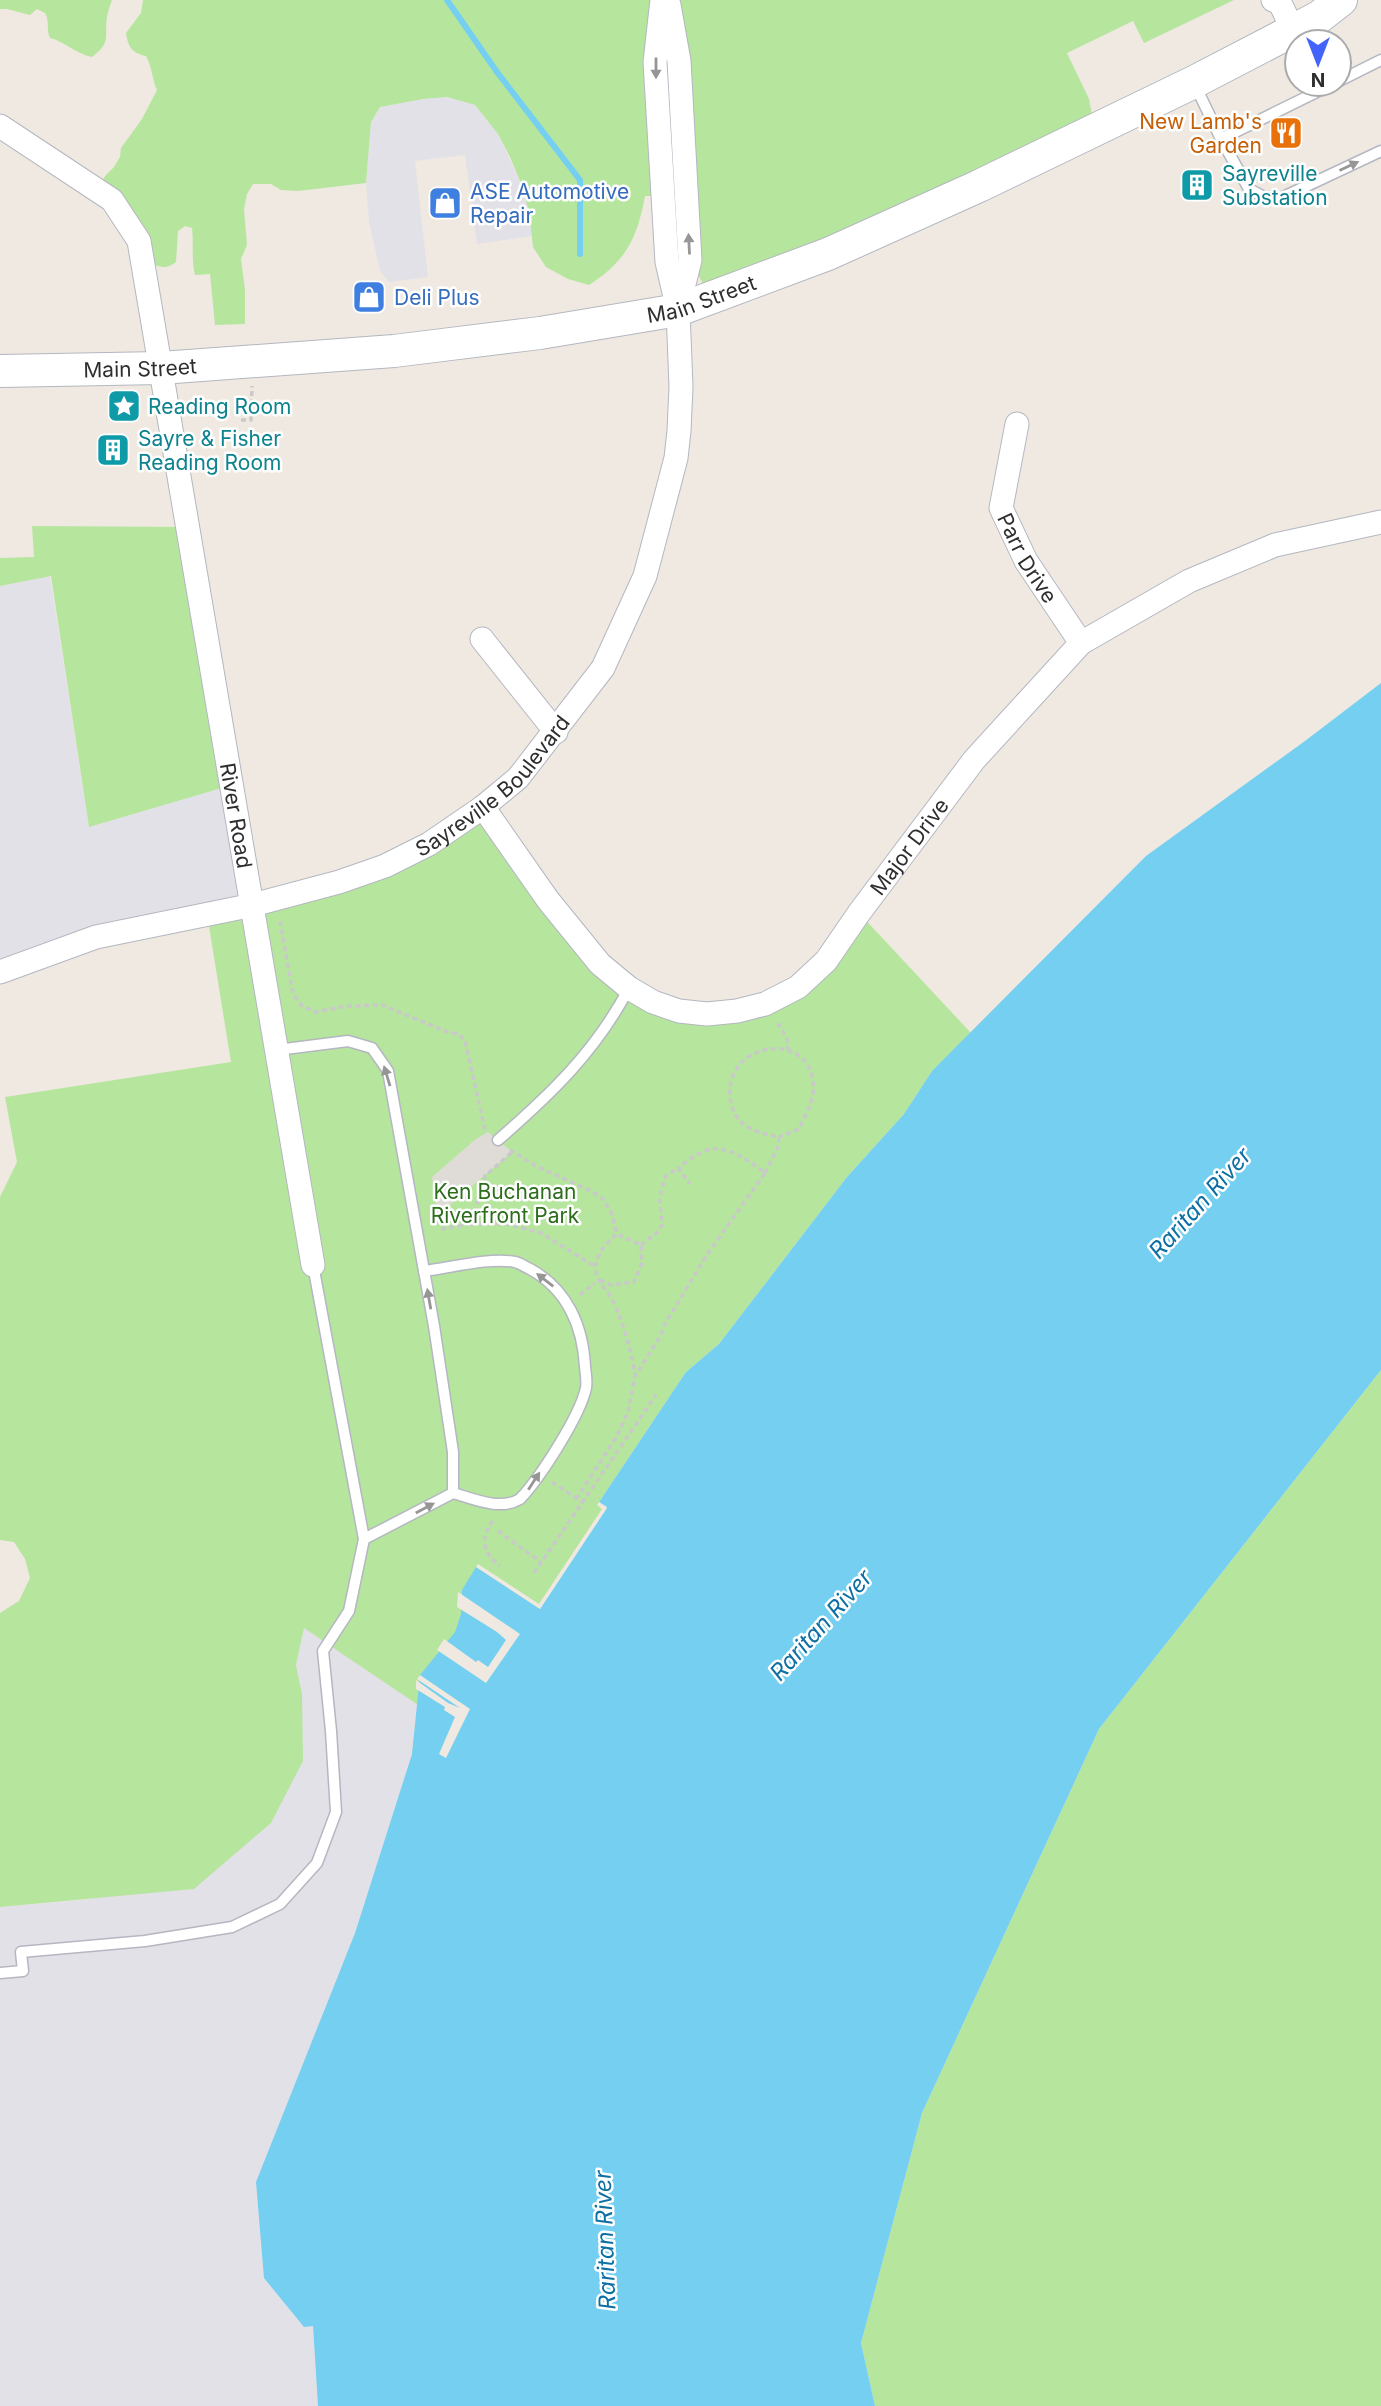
<svg xmlns="http://www.w3.org/2000/svg" width="1381" height="2406" font-family="Inter,sans-serif">
	<style>
		.industrial { fill: #e3e1e8 }
		.green { fill: #b6e59e }
		.plaza { fill: #dfdcd8 }
		.water { fill: #75cff0 }
		.pier { fill: #efe9e1 }
		.lines { fill: none; stroke-linecap: round; stroke-linejoin: round }
		.stream { stroke: #75cff0; stroke-width: 6 }
		.lane-casing { stroke: #b4b7c1; stroke-width: 13 }
		.street-casing { stroke: #b4b7c1; stroke-width: 25 }
		.secondary-casing { stroke: #b4b7c1; stroke-width: 34 }
		.path { stroke: #c9c9c9; stroke-width: 3.5; stroke-dasharray: 5 3.5; stroke-linecap: butt }
		.lane { stroke: #fff; stroke-width: 10 }
		.street { stroke: #fff; stroke-width: 23 }
		.secondary { stroke: #fff; stroke-width: 32 }
		.oneway { fill: #969696 }
		.labels { text-anchor: middle; dominant-baseline: central; stroke-width: 5; stroke-linejoin: round; paint-order: stroke }
		.food-label { font-size: 21px; fill: #c56008; stroke: #fff; text-anchor: end }
		.culture-label { font-size: 21px; fill: #0d838f; stroke: #fff; text-anchor: start }
		.shop-label { font-size: 21px; fill: #366cbe; stroke: #fff; text-anchor: start }
		.street-label { font-size: 21px; fill: #2e2e2e; stroke: #fff }
		.park-label { font-size: 21px; fill: #2c6e1b; stroke: #fff }
		.water-label { font-size: 23px; font-style: italic; fill: #0d6fa3; stroke: #fff }
	</style>
	<rect width="100%" height="100%" fill="#efe9e1"/>
	<g class="industrial">
		<path d="M447,97L475,105L498,134L522,186L529,212L532,236L477,244L465,155L415,161L428,277L389,282L380,271L369,222L366,183L371,121L380,107L423,99Z"/>
		<path d="M50,576L89,827L232,785L252,905L0,972V586Z"/>
		<path d="M304,1627L418,1705L412,1754L355,1933L324,2010L313,2326L318,2406H0V1907L92,1899L302,1694L296,1665Z"/>
	</g>
	<g class="green">
		<path d="M0,0H112C110,5 108,11 107,17C104,37 112,42 92,57C76,54 66,42 50,38C46,29 50,22 45,13L37,9L30,15L7,9H0Z"/>
		<path d="M143,0H662V196H645C637,239 626,261 589,285L568,279L546,267L533,247L529,212L522,186L510,157L498,134L475,105L447,97L423,99L380,107L371,122L366,183L298,191L281,190L271,184H253L247,194L244,209L247,245L241,259L245,290V324L215,325L210,274L195,275C191,259 194,244 192,228L185,226L178,231L176,262C167,269 161,268 151,263L97,190L105,176L114,167L120,157L121,148L142,119L157,90C152,79 152,66 146,56C132,53 128,47 126,33L141,13Z"/>
		<path d="M668,0H1234L1144,43L1133,21L1067,53L1089,99L1095,131L711,298L690,260Z"/>
		<path d="M32,526L188,527L232,785L89,827L51,576L0,586V558L34,557Z"/>
		<path d="M483,807L548,900L653,1002L765,1004L859,913L971,1033L932,1071L904,1114L847,1177L719,1344L686,1372L599,1502L607,1508L540,1609L412,1754L418,1705L304,1628L296,1665L302,1694L303,1761L271,1823L194,1889L0,1907V1613L19,1601L30,1578L25,1559L14,1542L0,1540V1197L17,1162L5,1097L231,1062L207,914L339,882Z"/>
		<path d="M1381,1370V2406H875L861,2343L922,2113L1099,1729Z"/>
	</g>
	<path class="plaza" d="M488,1132L512,1152L438,1215L432,1177L476,1139Z"/>
	<path class="water" d="M1381,683V1370L1099,1729L922,2113L861,2343L875,2406H318L313,2326L304,2327L264,2278L256,2182L355,1933L412,1754L420,1675L455,1632L461,1614L462,1590L476,1567L540,1609L607,1507L599,1502L686,1372L719,1344L847,1177L904,1114L932,1071L1146,856L1305,741Z"/>
	<g class="pier">
		<path d="M599,1502L607,1508L540,1609L476,1567L478,1564L539,1604L602,1509L597,1505Z"/>
		<path d="M458,1592L520,1634L486,1683L437,1650L444,1639L476,1662L478,1660L488,1667L506,1640L497,1632L457,1607Z"/>
		<path d="M420,1675L470,1709L446,1758L439,1754L455,1717L444,1710L445,1707L416,1689V1680L448,1703L460,1708L417,1679Z"/>
	</g>
	<g class="lines">
		<path class="stream" d="M447,0L497,72L580,180V254"/>
		<defs>
			<g id="lane">
				<path d="M1339,81L1381,60"/>
				<path d="M1195,85L1221,139L1333,84"/>
				<path d="M1221,139L1249,189L1264,197L1281,198L1381,151"/>
				<path d="M277,1050L348,1041L372,1048L388,1071L434,1326L453,1452V1493L364,1539"/>
				<path d="M498,1140C551,1094 596,1051 629,988"/>
				<path d="M424,1271C450,1268 489,1257 515,1262C520,1263 525,1267 530,1269C567,1289 583,1326 585,1367C586,1374 587,1382 586,1388C580,1416 540,1478 520,1499C500,1511 474,1499 453,1493"/>
				<path d="M0,1973L23,1971L21,1952L145,1941L232,1927L280,1904L317,1863L336,1812L331,1731L323,1651L349,1611L364,1539L313,1265"/>
			</g>
			<g id="street">
				<path d="M1273,0L1280,3L1293,30"/>
				<path d="M669,5L679,61L690,260L679,304"/>
				<path id="s1" d="M0,126L112,200L139,241L313,1265"/>
				<path id="s2" d="M1017,424L1001,508L1026,561L1081,643"/>
				<path d="M482,639L556,732"/>
				<path id="s3" d="M483,807L548,900L600,964L629,988L653,1002L679,1011L707,1014L737,1011L765,1004L798,987L826,961L859,913L974,760L1081,643L1189,581L1275,545L1381,522"/>
				<path id="s4" d="M0,972L96,937L253,905L339,882L385,866L429,844L483,807L518,778L603,668L645,576L676,458L679,431L681,387L678,310L667,262L655,62L662,0"/>
			</g>
			<g id="secondary">
				<path id="s5" d="M0,371L161,368L394,351L540,333L678,310L828,254L979,186L1194,82L1319,17L1341,0"/>
			</g>
		</defs>
		<use href="#lane" class="lane-casing"/>
		<use href="#street" class="street-casing"/>
		<use href="#secondary" class="secondary-casing"/>
		<g class="path">
			<path d="M241,420H251L252,386"/>
			<path d="M280,921L293,994L301,1005L315,1012L348,1006L382,1005L450,1033L459,1034L465,1041L485,1130"/>
			<path d="M778,1023L787,1039L788,1049"/>
			<path d="M510,1150L536,1166L593,1192L603,1199L611,1212L617,1234C606,1243 595,1255 596,1270C597,1284 609,1291 614,1303C624,1327 632,1351 635,1376"/>
			<path d="M765,1173L778,1147L779,1137C757,1132 736,1128 731,1103C718,1039 820,1026 813,1094C811,1106 804,1118 799,1129L779,1137"/>
			<path d="M471,1224H507L541,1233L596,1267"/>
			<path d="M441,1229L471,1224L485,1176L512,1152"/>
			<path d="M641,1245L659,1231L662,1225L660,1201L661,1191L666,1176L678,1168L690,1184"/>
			<path d="M600,1280L611,1285L634,1282L642,1263L641,1245L617,1234"/>
			<path d="M580,1295L595,1283"/>
			<path d="M552,1482L582,1502"/>
			<path d="M576,1499L617,1436L628,1412L635,1376L660,1337L665,1324L706,1256L765,1173C751,1162 726,1144 708,1150C697,1153 687,1161 678,1168"/>
			<path d="M493,1521C479,1537 483,1554 500,1566"/>
			<path d="M498,1531L541,1562"/>
			<path d="M534,1573L656,1395"/>
		</g>
		<use href="#lane" class="lane"/>
		<use href="#street" class="street"/>
		<use href="#secondary" class="secondary"/>
	</g>
	<defs><path id="oneway-solid" d="M-6-.8H1V-3.2L6.5 0L1 3.2V.8H-6Z" transform="scale(1.75)"/></defs>
	<g class="oneway">
		<use href="#oneway-solid" transform="translate(656 68) rotate(90)"/>
		<use href="#oneway-solid" transform="translate(1349 166) rotate(-25)"/>
		<use href="#oneway-solid" transform="translate(689 244) rotate(-93)"/>
		<use href="#oneway-solid" transform="translate(387 1076) rotate(-107)"/>
		<use href="#oneway-solid" transform="translate(545 1280) rotate(-142)"/>
		<use href="#oneway-solid" transform="translate(429 1299) rotate(-100)"/>
		<use href="#oneway-solid" transform="translate(534 1481) rotate(-57)"/>
		<use href="#oneway-solid" transform="translate(425 1508) rotate(-28)"/>
	</g>
	<defs>
		<symbol id="restaurant-square" viewBox="-11 -11 22 22"><rect x="-9" y="-9" width="18" height="18" rx="4" fill="#e8710a" stroke="#fff"/><path d="M-5-6h1v4h1v-4h1v4h1v-4h1v5L-1.5 .5V6h-2V.5L-5-1ZM5-6V6H3V1.5H1.5Q1.5-4 5-6Z" fill="#fff"/></symbol>
		<symbol id="building-square" viewBox="-11 -11 22 22"><rect x="-9" y="-9" width="18" height="18" rx="4" fill="#0f9aa8" stroke="#fff"/><path d="M-4-6H4V6H1V3H-1V6H-4ZM-2.5-4.3h1.7v1.8h-1.7ZM.8-4.3h1.7v1.8H.8ZM-2.5-1h1.7V.8h-1.7ZM.8-1h1.7V.8H.8Z" fill="#fff"/></symbol>
		<symbol id="shop-square" viewBox="-11 -11 22 22"><rect x="-9" y="-9" width="18" height="18" rx="4" fill="#3f7fe0" stroke="#fff"/><path d="M-5-2.5h2.3a2.7 3.5 0 0 1 5.4 0H5L5.5 6h-11ZM-1.5-2.5h3a1.5 2.3 0 0 0-3 0Z" fill="#fff"/></symbol>
		<symbol id="sight-square" viewBox="-11 -11 22 22"><rect x="-9" y="-9" width="18" height="18" rx="4" fill="#0f9aa8" stroke="#fff"/><path d="M0-6L1.8-2.2L6-1.7L2.9 1.2L3.7 5.4L0 3.3L-3.7 5.4L-2.9 1.2L-6-1.7L-1.8-2.2Z" fill="#fff"/></symbol>
	</defs>
	<g fill-rule="evenodd">
		<use href="#restaurant-square" x="1267" y="114" width="38" height="38"/>
		<use href="#building-square" x="1178" y="166" width="38" height="38"/>
		<use href="#shop-square" x="426" y="184" width="38" height="38"/>
		<use href="#shop-square" x="350" y="278" width="38" height="38"/>
		<use href="#sight-square" x="105" y="387" width="38" height="38"/>
		<use href="#building-square" x="94" y="431" width="38" height="38"/>
	</g>
	<g class="labels">
		<g class="food-label">
			<text x="1262" y="121">New Lamb's<tspan x="1262" dy="24">Garden</tspan></text>
		</g>
		<g class="culture-label">
			<text x="1222" y="173">Sayreville<tspan x="1222" dy="24">Substation</tspan></text>
			<text x="148" y="406">Reading Room</text>
			<text x="138" y="438">Sayre &amp; Fisher<tspan x="138" dy="24">Reading Room</tspan></text>
		</g>
		<g class="shop-label">
			<text x="470" y="191">ASE Automotive<tspan x="470" dy="24">Repair</tspan></text>
			<text x="394" y="297">Deli Plus</text>
		</g>
		<g class="street-label">
			<text stroke="none"><textPath href="#s5" startOffset="707">Main Street</textPath></text>
			<text stroke="none"><textPath href="#s5" startOffset="140">Main Street</textPath></text>
			<text stroke="none"><textPath href="#s2" startOffset="142">Parr Drive</textPath></text>
			<text stroke="none"><textPath href="#s4" startOffset="536">Sayreville Boulevard</textPath></text>
			<text stroke="none"><textPath href="#s1" startOffset="766">River Road</textPath></text>
			<text stroke="none"><textPath href="#s3" startOffset="593">Major Drive</textPath></text>
		</g>
		<g class="park-label">
			<text x="505" y="1191">Ken Buchanan<tspan x="505" dy="24">Riverfront Park</tspan></text>
		</g>
		<g class="water-label">
			<text transform="translate(1200 1203) rotate(-48)">Raritan River</text>
			<text transform="translate(821 1625) rotate(-48)">Raritan River</text>
			<text transform="translate(605 2240) rotate(-92)">Raritan River</text>
		</g>
	</g>
	<g transform="translate(1318 63) rotate(180)"><circle r="33" fill="#ffffff" stroke="#ababab" stroke-width="2"/>
	<path d="M0-5L12 26L0 18L-12 26Z" fill="#4264fb"/>
	<text y="-10" font-size="19" font-weight="bold" text-anchor="middle" fill="#2e2e2e">N</text>
	</g>
</svg>
